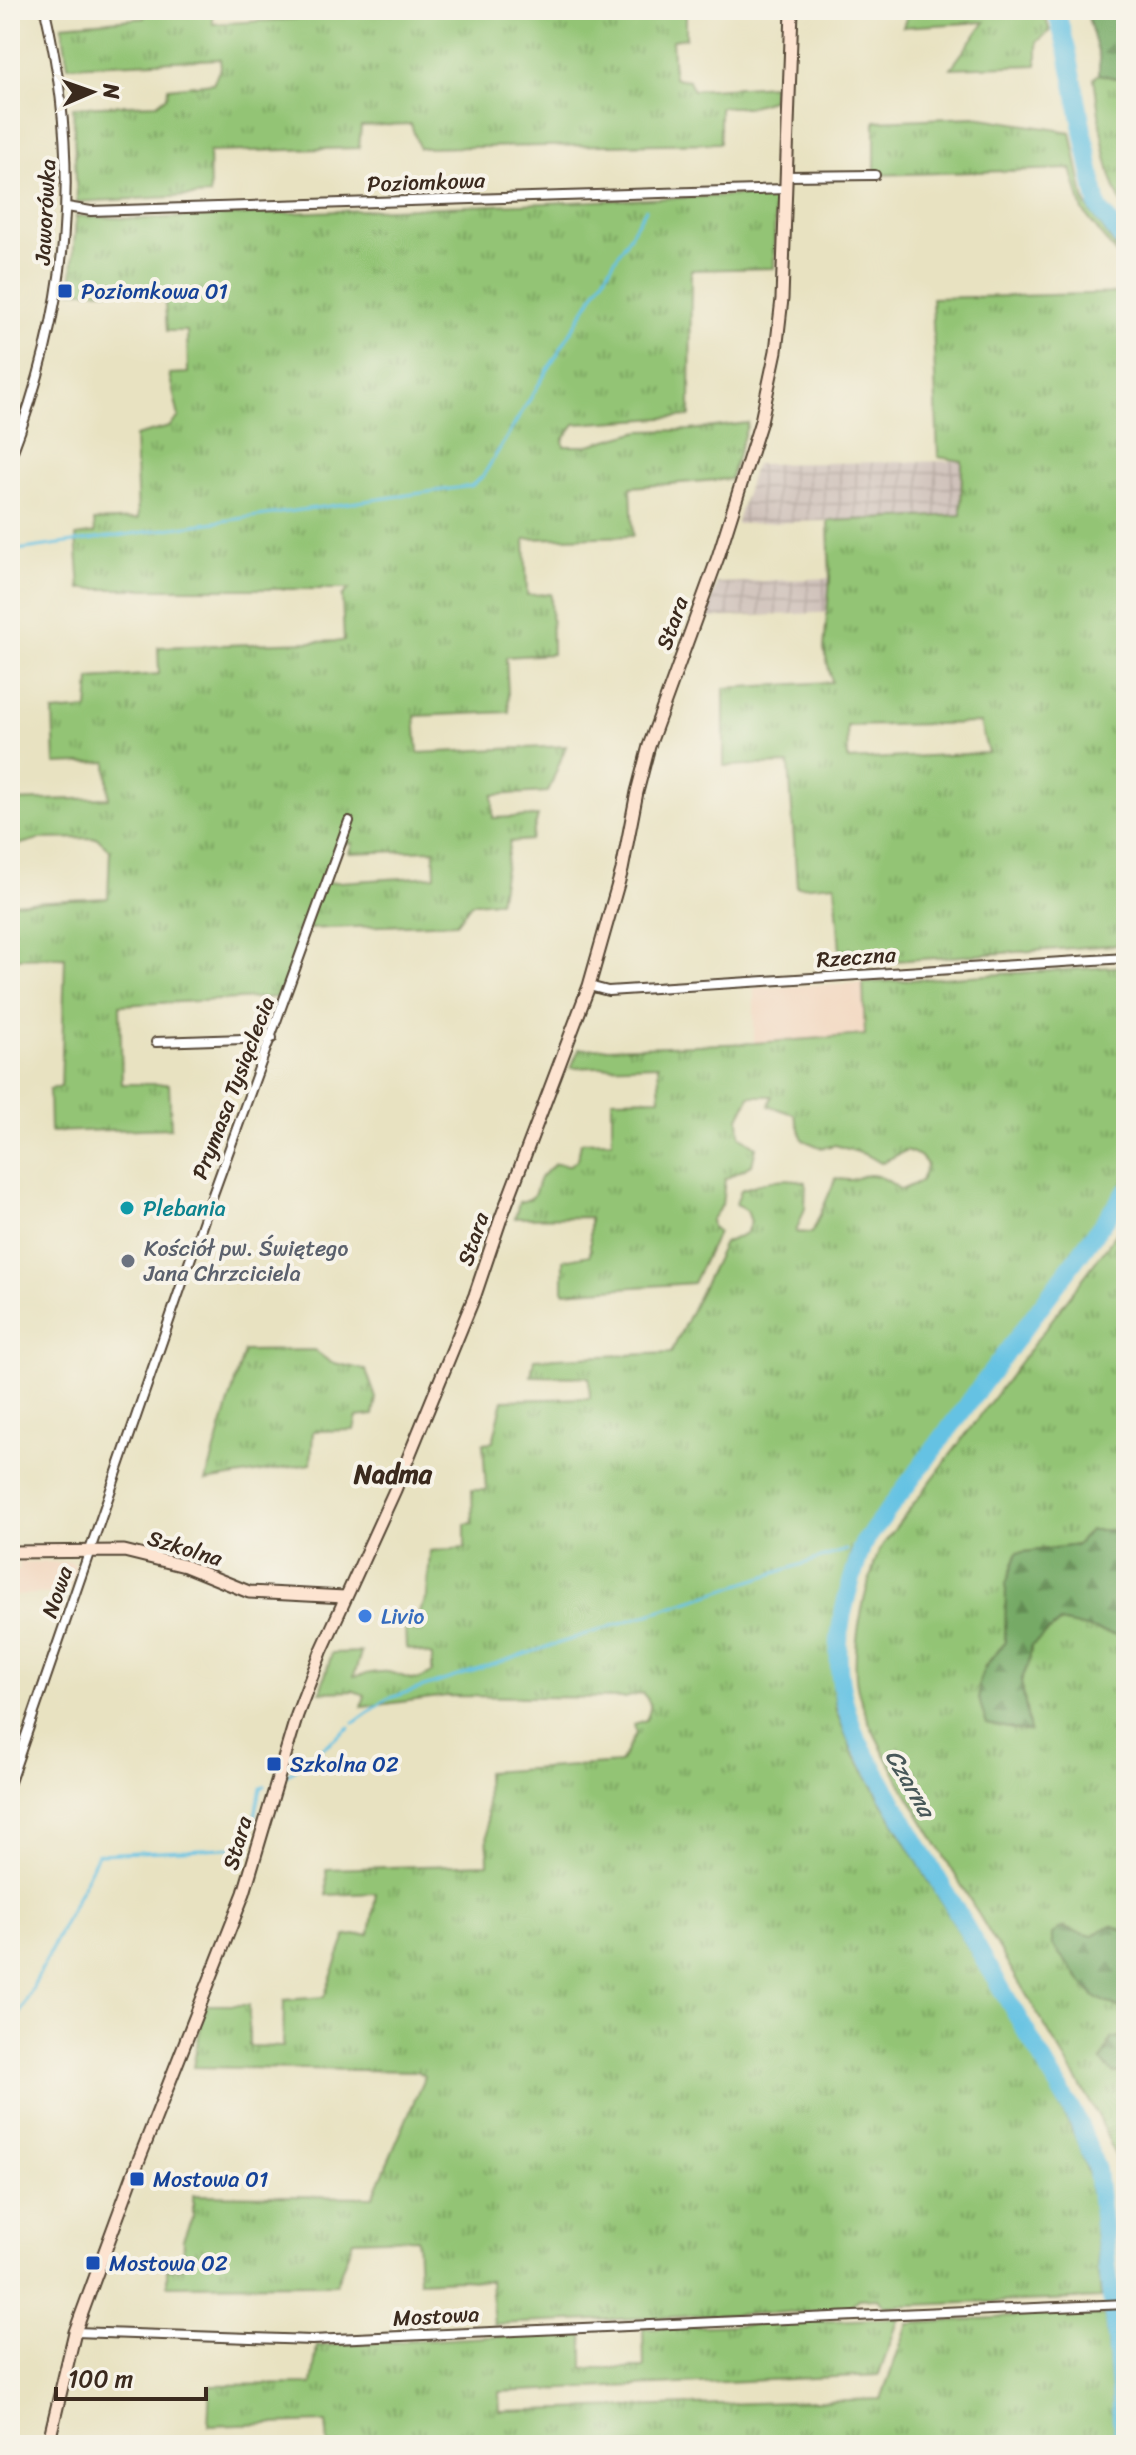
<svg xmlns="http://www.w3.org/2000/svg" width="1136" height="2455" font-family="Sriracha,sans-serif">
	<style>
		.built { fill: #f2d5bd }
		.industrial { fill: url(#industrial-grid) }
		.grass { fill: url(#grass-tufts); stroke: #677749; stroke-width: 2; fill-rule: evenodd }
		.forest { fill: url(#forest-firs); stroke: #586a42; stroke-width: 2 }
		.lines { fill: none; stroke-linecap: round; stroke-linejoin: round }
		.stream { stroke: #65c2e3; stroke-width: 3 }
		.river { stroke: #65c2e3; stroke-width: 18 }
		.street-casing { stroke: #554636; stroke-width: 12 }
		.secondary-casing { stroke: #554636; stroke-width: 15 }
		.street { stroke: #fff; stroke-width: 8 }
		.secondary { stroke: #fde4d1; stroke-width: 11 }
		.transit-dot { fill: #1a4fb4; stroke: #f7f3e8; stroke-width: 3 }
		.culture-dot { fill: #0f9aa8; stroke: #f7f3e8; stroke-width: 3 }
		.worship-dot { fill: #6b7280; stroke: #f7f3e8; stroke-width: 3 }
		.shop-dot { fill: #3f7fe0; stroke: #f7f3e8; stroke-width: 3 }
		.labels { text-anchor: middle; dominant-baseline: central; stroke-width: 8; stroke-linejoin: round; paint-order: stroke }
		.street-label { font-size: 22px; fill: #3b2a1e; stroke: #f7f3e8 }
		.transit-label { font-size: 22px; fill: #164399; stroke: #f7f3e8; text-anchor: start }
		.culture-label { font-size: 22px; fill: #0d838f; stroke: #f7f3e8; text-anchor: start }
		.worship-label { font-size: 22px; fill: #5b616d; stroke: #f7f3e8; text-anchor: start }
		.shop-label { font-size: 22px; fill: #366cbe; stroke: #f7f3e8; text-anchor: start }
		.water-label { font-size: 24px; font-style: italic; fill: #485859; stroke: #f7f3e8 }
		.quarter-label { font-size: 26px; font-weight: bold; fill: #3b2a1e; stroke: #f7f3e8 }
	</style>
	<defs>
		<pattern id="industrial-grid" width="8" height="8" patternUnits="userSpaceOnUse" patternTransform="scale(2)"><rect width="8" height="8" fill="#cfc1ba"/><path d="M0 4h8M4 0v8" fill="none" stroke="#b3a69f"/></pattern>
		<pattern id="grass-tufts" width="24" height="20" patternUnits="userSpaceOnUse" patternTransform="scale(2)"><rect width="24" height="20" fill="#93c474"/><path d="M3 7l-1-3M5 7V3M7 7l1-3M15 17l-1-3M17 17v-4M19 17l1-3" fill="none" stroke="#799f5f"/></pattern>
		<pattern id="forest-firs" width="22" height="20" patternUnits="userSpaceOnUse" patternTransform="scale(2)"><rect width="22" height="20" fill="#76aa66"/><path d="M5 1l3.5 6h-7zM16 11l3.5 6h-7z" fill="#628b53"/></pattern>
	</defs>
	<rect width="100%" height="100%" fill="#f7f3e8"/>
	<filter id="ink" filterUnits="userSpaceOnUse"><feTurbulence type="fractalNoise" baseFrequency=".0125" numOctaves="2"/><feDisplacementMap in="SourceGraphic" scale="16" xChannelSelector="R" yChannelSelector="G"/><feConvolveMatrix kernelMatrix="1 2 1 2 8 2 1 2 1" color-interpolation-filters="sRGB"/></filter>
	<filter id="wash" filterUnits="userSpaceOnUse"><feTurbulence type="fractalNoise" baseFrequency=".006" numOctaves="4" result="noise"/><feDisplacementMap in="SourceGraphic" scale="32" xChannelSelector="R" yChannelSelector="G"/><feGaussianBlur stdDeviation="1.8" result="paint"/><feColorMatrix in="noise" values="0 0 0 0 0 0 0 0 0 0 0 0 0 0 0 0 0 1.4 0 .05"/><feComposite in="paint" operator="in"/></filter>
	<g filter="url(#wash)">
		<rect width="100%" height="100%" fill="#e8e2c1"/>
		<g class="built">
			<path d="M863,983L866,1035L754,1043V988Z"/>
			<path d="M19,1562H71L76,1567L68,1593L10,1595V1570H19Z"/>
		</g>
		<path class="industrial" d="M962,461L1063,602L705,618L717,583L829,578L827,521L736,524L755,464Z"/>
		<g class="grass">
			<path d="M144,10H212L213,24L446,10H686V38L672,40L674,78L689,80L693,90L773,85L772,100L748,107H720V143L419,148L411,124L361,126L359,148L209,152L210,195L77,202L73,107L157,104L167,96L168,88L213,83L221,67L220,59L68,66L62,25L144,18Z"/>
			<path d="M909,10H1043L1050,31L1037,42V65L951,68L985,22L903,27Z"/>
			<path d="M1099,74L1115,78L1126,77V212C1103,172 1101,123 1094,78Z"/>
			<path d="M975,117L1071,132L1085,203L1126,262V267L1083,211L1071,169L875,175V121Z"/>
			<path d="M775,194L774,268L691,270L690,416L575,424L563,440L564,446H585L640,431L690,430L748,423L730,479L631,487L633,536L525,539L527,595L551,594L552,654L506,657L509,712L415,716L418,753L566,746L548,792L493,795V818L538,816L531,840L510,842L499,901L472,903L456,923L304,929L279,997L120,1005L122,1084H169L171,1128L50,1132L49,1089L61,1087L65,957L10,958V903L108,898L110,850L97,838L39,839L10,847V801L109,798L107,762L55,764L53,712L88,709L90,679L159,674L158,647L344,641L342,596L349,589H80L76,536L95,533L94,521L138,519L135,436L169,427L179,417L169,374L188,373L187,331H167L164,290L71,291L76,216L139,219ZM352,843L349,853L434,850L435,876L323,883L336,844Z"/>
			<path d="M1126,293V944L841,965L835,884L797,887L789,764L724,766V688L832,682L824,649L830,579L828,521L961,515L962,461L938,457L932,298ZM980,723L988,753L848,760L847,726Z"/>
			<path d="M1126,966V1179L905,1476L851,1553L835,1616L831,1664L836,1710L852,1751L1047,2081L1077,2140L1091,2182L1101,2298L884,2306L878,2298L858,2299L846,2310L494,2324L490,2281L462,2279L419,2281L417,2238L353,2240L336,2284L167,2285V2269L182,2268L183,2239L193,2216V2195L373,2197L425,2076L417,2071L193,2067L205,2005H249V2046L283,2047L284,2000L324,1997L346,1936L370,1934L376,1893L327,1895L326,1869L488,1864L486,1772L620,1763L636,1733L634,1724L646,1720C652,1708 652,1702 642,1693L625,1698L447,1696L362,1707L365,1695L354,1691L320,1692L332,1653L361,1652L354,1676C365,1675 378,1670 388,1672C410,1676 411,1687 432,1672V1656L406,1648L405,1625L414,1623L427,1598L430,1551L465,1548V1524L473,1523L472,1490H486L483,1443L493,1442L503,1400L590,1398L589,1377L531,1376L534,1359L671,1353L724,1243L746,1233L751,1222L747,1211L736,1204L741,1190C762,1182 785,1175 806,1182L805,1208L796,1232L812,1233L836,1178C858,1184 854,1175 870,1175C882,1175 892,1184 901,1190L921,1181L927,1164L920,1156L907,1150L881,1163L867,1155L835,1145L822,1148L803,1140L794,1114L769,1106L772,1096H750L739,1118L740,1136L756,1147L752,1165L725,1179L722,1205L711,1220L712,1227L718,1232L693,1283L563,1292V1260L590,1255V1217L515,1218L519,1202C540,1198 533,1192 540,1178C543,1173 551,1168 555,1164L570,1165L578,1159L581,1142L612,1141V1099L660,1098L658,1065L571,1068L579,1049L754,1043L865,1035L863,983Z"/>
			<path d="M1126,1221V1536L1119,1530L1077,1545L1017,1553L1007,1614L1005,1642L984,1667L1030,1732L1021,1681L1029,1663L1031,1646L1061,1622L1121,1636L1126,1632V1932L1111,1925L1091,1936L1063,1928L1116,2007L1126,2008V2036L1111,2039L1114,2073L1126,2071V2263L1115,2155L1099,2117L900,1782C885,1754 859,1710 856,1678C853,1635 865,1591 879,1550Z"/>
			<path d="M314,1350L330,1362L366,1370L376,1398L373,1415L357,1417L354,1430L313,1431L311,1464L206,1481L244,1351Z"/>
			<path d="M1038,2315L1105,2316L1115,2445H328L326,2422L208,2426L210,2385L312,2384L317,2346L583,2332V2368H644L643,2329L899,2318L879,2375L499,2392L500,2411L881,2399L908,2324Z"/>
		</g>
		<g class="forest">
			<path d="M1086,10H1126V77L1115,78L1099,74V56Z"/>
			<path d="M1090,1530H1120L1126,1536V1632L1121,1636L1060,1622L1031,1646L1029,1663L1021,1681L1030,1732L987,1724C971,1683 978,1674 1005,1642L1006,1584L1017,1553L1077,1545Z"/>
			<path d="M1111,1925L1126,1932V2008L1116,2007L1093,1996L1052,1945V1934L1062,1928L1091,1936Z"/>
			<path d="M1126,2036V2071L1114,2073L1101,2061L1111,2039Z"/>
		</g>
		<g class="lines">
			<g class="stream">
				<path d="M10,551L471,486L483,476L646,209"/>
				<path d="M853,1547L863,1544"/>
				<path d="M354,1723L387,1699L846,1550"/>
				<path d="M287,1775L350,1727"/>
				<path d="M10,2034L98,1854L245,1847L249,1844L261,1788L265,1786"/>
			</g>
			<g class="river">
				<path d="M1056,10L1068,53L1098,207L1126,245"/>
				<path d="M1123,2445L1114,2324L1097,2170L1079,2123L857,1739C826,1660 838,1621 863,1544L1126,1192"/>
			</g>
		</g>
	</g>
	<g filter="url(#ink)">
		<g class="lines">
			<defs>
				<g id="street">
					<path d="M787,176L875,175"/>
					<path d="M67,207L91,211L786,189"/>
					<path d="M10,459C69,307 82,169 45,10"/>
					<path d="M589,986L608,991L1126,958"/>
					<path d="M156,1042L272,1038"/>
					<path d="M10,1782L208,1208L349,821"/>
					<path d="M75,2332L312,2340L1126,2304"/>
				</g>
				<g id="secondary">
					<path d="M10,1552L124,1551L185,1566L249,1592L345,1597"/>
					<path d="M48,2445L75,2332L133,2175L244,1893L297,1715L321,1652L395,1490L475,1295L501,1218L589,986L622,870L637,792L649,746L718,557L761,421L776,351L782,299L792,10"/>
				</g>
			</defs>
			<use href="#street" class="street-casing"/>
			<use href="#secondary" class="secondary-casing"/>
			<use href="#street" class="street"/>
			<use href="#secondary" class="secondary"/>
		</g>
	</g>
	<g class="transit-dot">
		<rect x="57" y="283" width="16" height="16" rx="4"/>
		<rect x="266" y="1756" width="16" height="16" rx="4"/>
		<rect x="129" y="2171" width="16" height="16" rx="4"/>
		<rect x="85" y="2255" width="16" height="16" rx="4"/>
	</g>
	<circle class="culture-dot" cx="127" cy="1208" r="8"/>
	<circle class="worship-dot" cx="128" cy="1261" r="8"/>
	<circle class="shop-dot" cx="365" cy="1616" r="8"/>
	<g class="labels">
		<g class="street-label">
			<text transform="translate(426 182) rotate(-2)">Poziomkowa</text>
			<text transform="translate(45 212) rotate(-87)">Jaworówka</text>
			<text transform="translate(672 623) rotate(-70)">Stara</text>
			<text transform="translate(856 957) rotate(-4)">Rzeczna</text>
			<text transform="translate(233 1088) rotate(-69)">Prymasa Tysiąclecia</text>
			<text transform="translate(473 1239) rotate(-71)">Stara</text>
			<text transform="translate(185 1548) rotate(17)">Szkolna</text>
			<text transform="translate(57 1592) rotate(-71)">Nowa</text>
			<text transform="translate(237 1843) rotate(-74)">Stara</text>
			<text transform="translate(436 2316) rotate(-3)">Mostowa</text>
		</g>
		<g class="transit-label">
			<text x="81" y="291">Poziomkowa 01</text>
			<text x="290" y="1764">Szkolna 02</text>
			<text x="153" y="2179">Mostowa 01</text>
			<text x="109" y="2263">Mostowa 02</text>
		</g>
		<g class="culture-label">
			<text x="143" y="1208">Plebania</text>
		</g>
		<g class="worship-label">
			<text x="144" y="1248">Kościół pw. Świętego<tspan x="144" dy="25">Jana Chrzciciela</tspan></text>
		</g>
		<g class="shop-label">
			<text x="381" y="1616">Livio</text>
		</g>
		<g class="water-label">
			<text transform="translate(910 1783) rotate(60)">Czarna</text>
		</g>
		<g class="quarter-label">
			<text x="393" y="1474">Nadma</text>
		</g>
	</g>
	<rect width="1136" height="2455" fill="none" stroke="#f7f3e8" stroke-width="40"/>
	<g transform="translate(92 92) rotate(88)" stroke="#f7f3e8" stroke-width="6" paint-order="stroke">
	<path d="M0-6L14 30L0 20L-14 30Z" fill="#3b2a1e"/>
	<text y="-12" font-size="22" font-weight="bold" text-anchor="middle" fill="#3b2a1e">N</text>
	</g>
	<path d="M56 2387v12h150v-12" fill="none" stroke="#3b2a1e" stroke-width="4"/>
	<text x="68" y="2387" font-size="24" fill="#3b2a1e" stroke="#f7f3e8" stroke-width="6" paint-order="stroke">100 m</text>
</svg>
